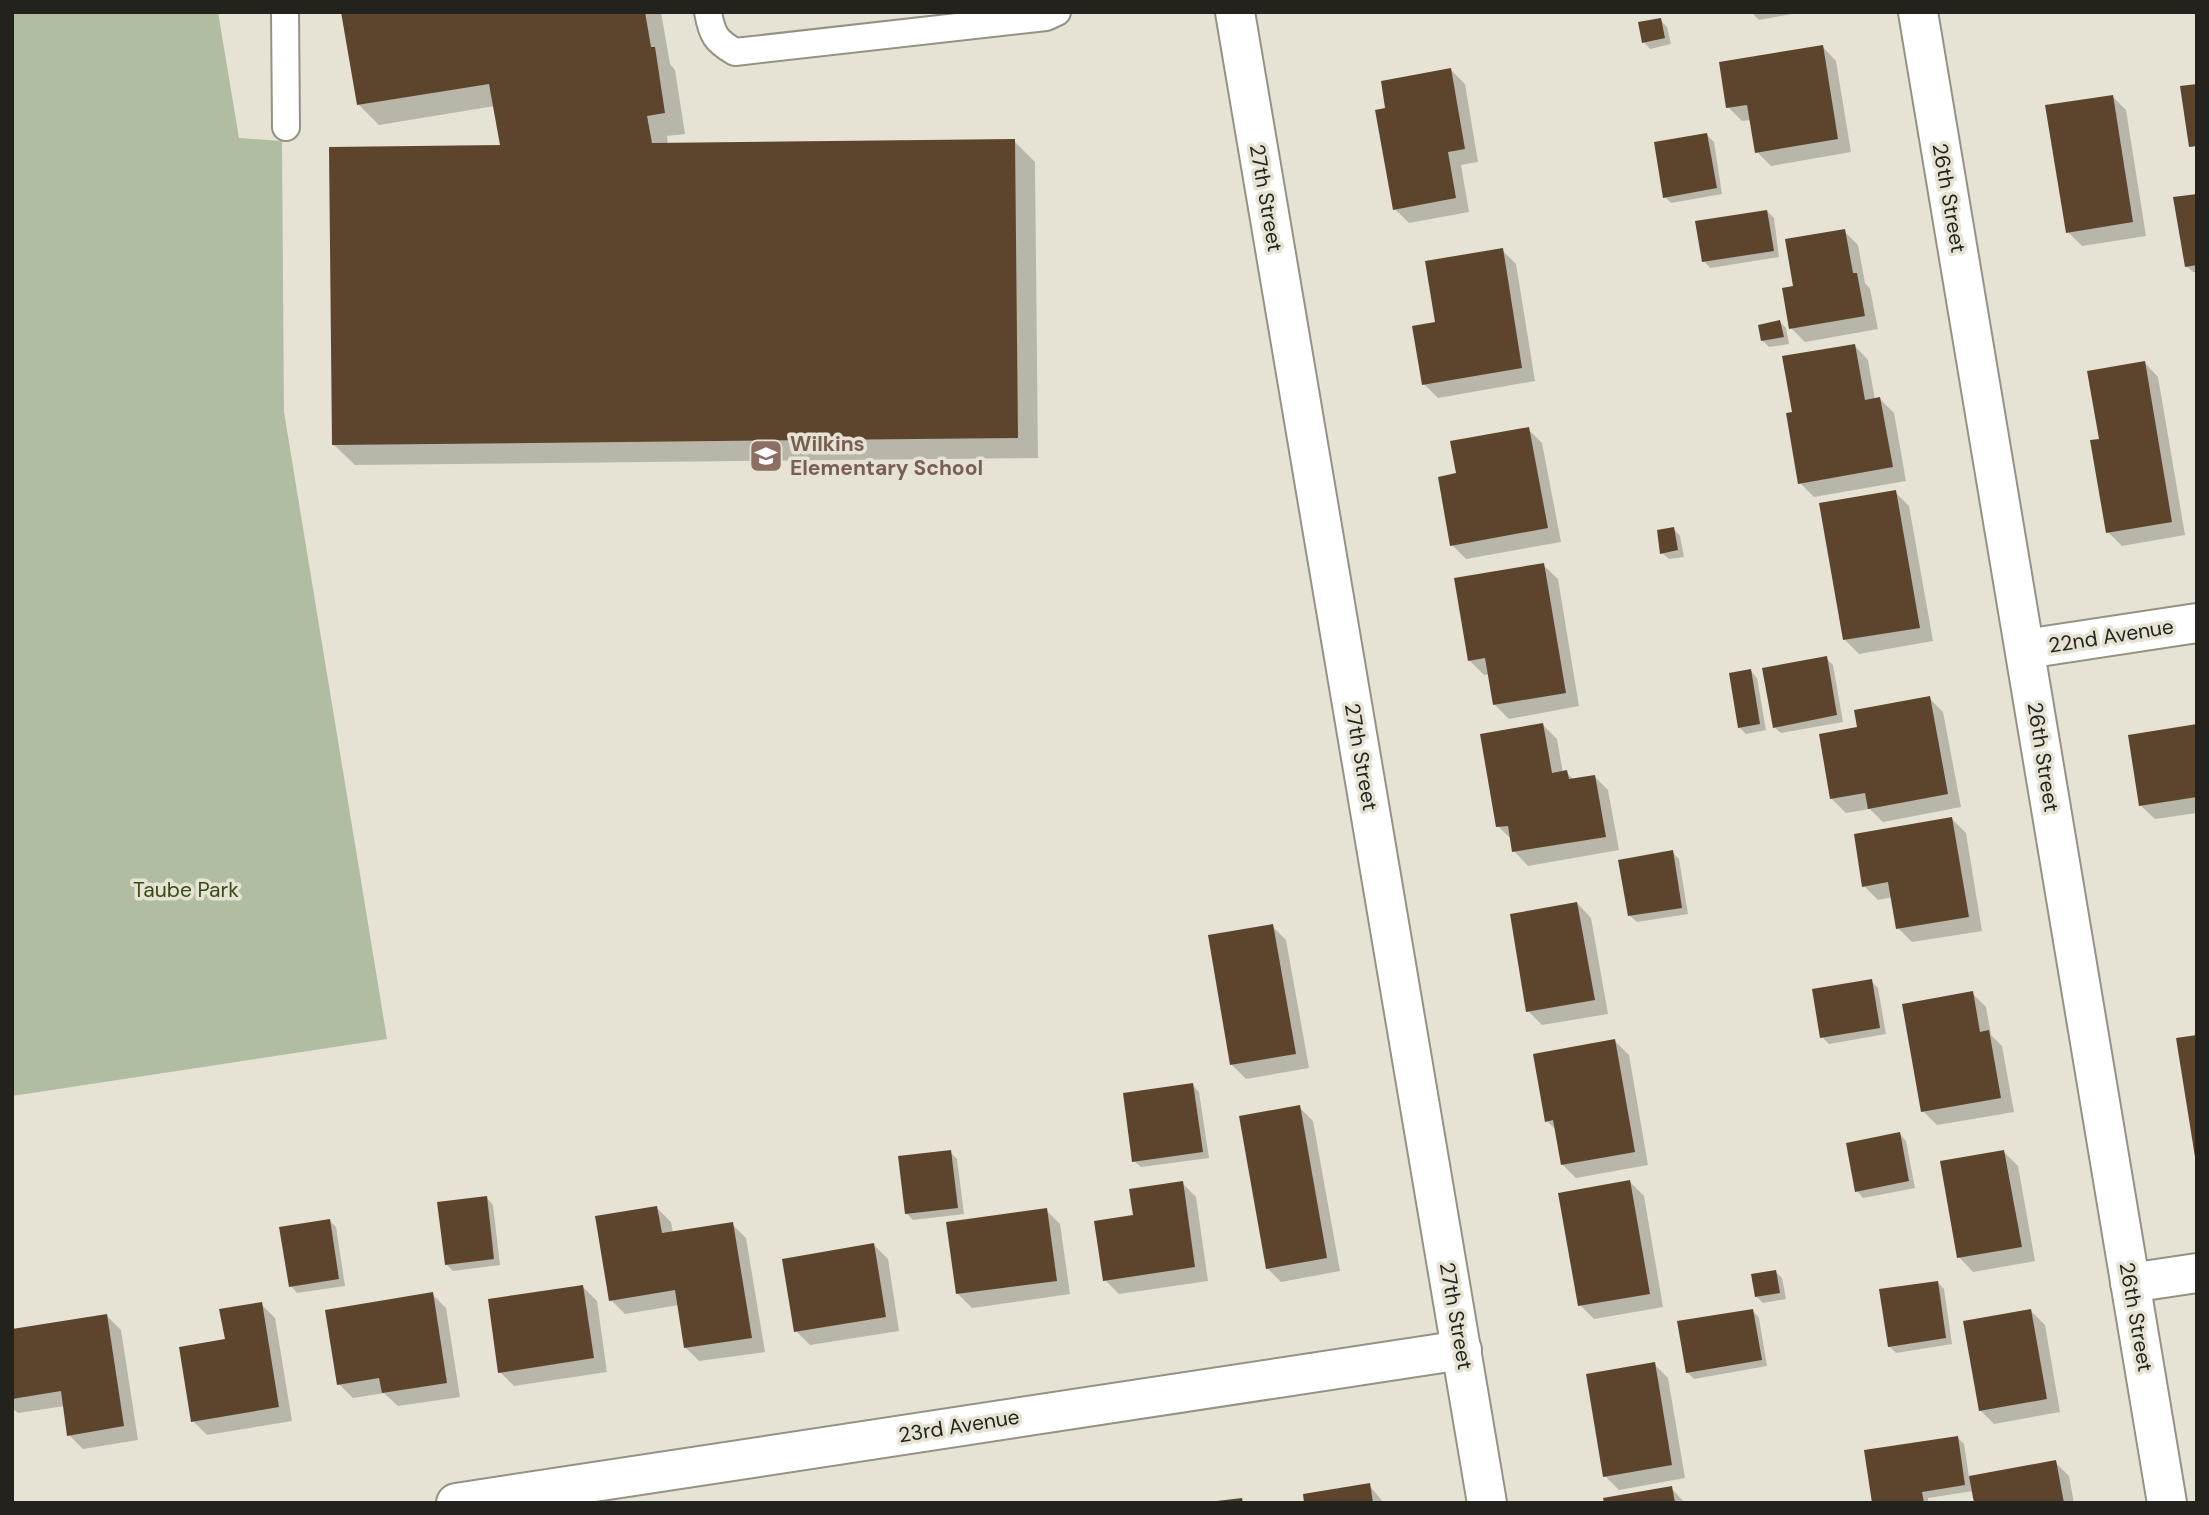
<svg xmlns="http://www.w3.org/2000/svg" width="2209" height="1515" font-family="'DM Sans',sans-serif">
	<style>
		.green { fill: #b1bda3 }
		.shadow { fill: #0003 }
		.building { fill: #5d452d }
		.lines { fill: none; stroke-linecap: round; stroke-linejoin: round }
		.lane-casing { stroke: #959283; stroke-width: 30 }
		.street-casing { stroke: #959283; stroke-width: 42 }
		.lane { stroke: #fff; stroke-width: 26 }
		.street { stroke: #fff; stroke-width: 38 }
		.labels { text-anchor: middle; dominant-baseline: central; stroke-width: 7; stroke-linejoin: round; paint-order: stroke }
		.street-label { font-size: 21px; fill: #23221c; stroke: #e7e3d4 }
		.education-label { font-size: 21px; font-weight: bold; fill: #785e54; stroke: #e7e3d4; text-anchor: start }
		.park-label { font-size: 21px; fill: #354a16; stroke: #e7e3d4 }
	</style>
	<rect width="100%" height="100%" fill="#e7e3d4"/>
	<path class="green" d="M12,12H218L239,138L282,141L284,412L387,1039L12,1096Z"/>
	<g class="shadow">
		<path d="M343,12H661L670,64L675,70L685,134L667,136L668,145L1014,141L1035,162L1038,458L355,465L334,445L502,147L495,106L379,125L358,104Z"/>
		<path d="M1751,12H1804L1759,20Z"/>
		<path d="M1660,20L1667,27L1671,44L1650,49L1644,42Z"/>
		<path d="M1822,46L1836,61L1851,152L1771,166L1757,152L1751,120L1742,121L1728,107Z"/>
		<path d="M1451,70L1465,84L1478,162L1461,165L1469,212L1409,223L1395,209L1387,109Z"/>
		<path d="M2112,96L2126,110L2146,236L2082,246L2068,232Z"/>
		<path d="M1707,135L1714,142L1722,194L1671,203L1665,197Z"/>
		<path d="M2197,195V272H2193L2186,266Z"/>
		<path d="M1767,211L1774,218L1779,257L1710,268L1704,261Z"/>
		<path d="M1844,231L1858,245L1865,283L1870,289L1878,329L1805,342L1791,328L1795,288Z"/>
		<path d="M1502,250L1516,264L1535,381L1438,398L1424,384L1437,323Z"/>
		<path d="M1780,322L1786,328L1789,344L1769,347L1762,340Z"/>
		<path d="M1854,345L1868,360L1875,400L1880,399L1894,413L1906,481L1814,497L1800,483L1794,414Z"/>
		<path d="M2144,362L2158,377L2185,535L2122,546L2108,532L2101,440Z"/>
		<path d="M1528,429L1542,443L1561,542L1466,559L1452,545Z"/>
		<path d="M1895,492L1909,506L1933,641L1859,654L1845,640Z"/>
		<path d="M1674,529L1680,536L1684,557L1669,559L1662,553Z"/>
		<path d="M1543,565L1558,579L1579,706L1509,719L1495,705L1490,674L1484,675L1470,661Z"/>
		<path d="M1826,658L1833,665L1843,722L1781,733L1774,727Z"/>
		<path d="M1751,671L1757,678L1766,730L1746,734L1739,727Z"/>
		<path d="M1929,698L1943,712L1961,807L1883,822L1870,809L1846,813L1832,799L1821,736L1859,729Z"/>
		<path d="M1543,725L1557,739L1563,773L1566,772L1574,780L1594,776L1608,790L1619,850L1528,866L1514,851L1512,840L1498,826Z"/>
		<path d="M2197,726V813L2155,819L2140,805Z"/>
		<path d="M1952,819L1966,833L1982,931L1912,942L1898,928L1893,897L1878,900L1864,886Z"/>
		<path d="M1672,852L1679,859L1688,914L1637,922L1630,916Z"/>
		<path d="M1577,903L1591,918L1608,1014L1542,1025L1528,1011Z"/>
		<path d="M1272,926L1286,940L1309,1068L1246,1079L1232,1065Z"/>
		<path d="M1871,981L1878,988L1886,1034L1829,1044L1822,1037Z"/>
		<path d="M1972,993L1986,1007L1991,1035L2002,1046L2014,1112L1937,1125L1923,1111Z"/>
		<path d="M1615,1041L1629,1055L1648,1165L1576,1178L1562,1164L1556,1130L1547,1121Z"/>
		<path d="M1193,1085L1199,1092L1209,1158L1141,1167L1134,1161Z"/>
		<path d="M1299,1107L1313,1121L1340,1271L1281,1282L1267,1268Z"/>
		<path d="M1900,1134L1906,1141L1915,1188L1863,1198L1857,1191Z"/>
		<path d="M950,1152L957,1159L964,1214L913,1220L906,1213Z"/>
		<path d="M2004,1152L2018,1166L2035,1261L1973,1272L1959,1257Z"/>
		<path d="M1630,1182L1644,1196L1663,1307L1594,1319L1580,1305Z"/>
		<path d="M1182,1183L1196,1197L1208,1281L1119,1294L1105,1280L1135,1216Z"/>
		<path d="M487,1198L493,1205L500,1265L453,1271L446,1264Z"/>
		<path d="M657,1208L671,1222L673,1233L732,1224L746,1238L765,1352L699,1361L685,1347L679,1305L625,1314L611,1300Z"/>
		<path d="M1046,1210L1060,1224L1070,1294L972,1308L958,1294Z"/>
		<path d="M329,1220L336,1227L345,1286L297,1293L291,1286Z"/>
		<path d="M874,1245L888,1259L899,1331L810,1345L796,1331Z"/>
		<path d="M1776,1272L1782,1278L1786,1299L1763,1303L1756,1296Z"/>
		<path d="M1937,1282L1944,1289L1952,1344L1896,1353L1889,1346Z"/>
		<path d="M583,1287L597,1301L607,1372L514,1386L500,1372Z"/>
		<path d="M432,1294L446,1308L460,1397L398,1406L384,1393L353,1398L339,1384Z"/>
		<path d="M261,1304L275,1318L292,1421L207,1435L193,1421Z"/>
		<path d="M1753,1311L1759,1318L1767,1366L1694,1379L1687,1372Z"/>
		<path d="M2031,1311L2045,1325L2060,1412L1994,1424L1980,1410Z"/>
		<path d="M107,1316L121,1330L138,1440L83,1449L69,1435L65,1406L18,1413L12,1408V1331Z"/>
		<path d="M1654,1364L1668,1378L1685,1478L1619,1490L1605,1476Z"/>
		<path d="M1957,1437L1964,1444L1969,1477L2055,1462L2069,1476L2074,1503H1976L1973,1491L1928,1498V1503H1874Z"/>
		<path d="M1369,1485L1384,1503H1306Z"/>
		<path d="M1671,1488L1685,1503H1606Z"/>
	</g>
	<g class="building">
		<path d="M341,12H645L651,47H655L665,113L647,116L652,143L1015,139L1018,438L332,445L329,147L500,145L489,84L357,105Z"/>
		<path d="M1661,18L1665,38L1642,43L1638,22Z"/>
		<path d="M1823,45L1838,139L1755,153L1747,105L1726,108L1719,62Z"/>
		<path d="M1451,68L1465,149L1448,152L1456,198L1393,210L1375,110L1385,108L1381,81Z"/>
		<path d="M2197,84V146L2189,147L2180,86Z"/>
		<path d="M2113,95L2133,222L2066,233L2045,105Z"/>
		<path d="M1707,133L1717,188L1663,198L1654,142Z"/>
		<path d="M2197,194V265L2185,267L2173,197Z"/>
		<path d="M1767,210L1774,251L1702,262L1695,221Z"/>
		<path d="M1845,229L1853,273H1857L1865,316L1789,329L1782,288L1793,286L1785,239Z"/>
		<path d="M1503,248L1522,368L1422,385L1412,326L1435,322L1425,261Z"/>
		<path d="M1780,320L1784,337L1761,341L1758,325Z"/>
		<path d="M1855,344L1865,400L1880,397L1893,467L1798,484L1786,413L1792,412L1782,356Z"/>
		<path d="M2145,361L2172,522L2106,533L2090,440L2099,439L2087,371Z"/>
		<path d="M1529,427L1548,528L1450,546L1438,477L1456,473L1450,441Z"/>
		<path d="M1896,490L1920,628L1843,640L1819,503Z"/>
		<path d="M1674,527L1678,550L1660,554L1657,530Z"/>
		<path d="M1544,563L1566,693L1493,705L1485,658L1468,661L1454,578Z"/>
		<path d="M1827,656L1837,715L1773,728L1762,668Z"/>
		<path d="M1751,669L1760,724L1738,728L1729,673Z"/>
		<path d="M1930,696L1948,794L1868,809L1865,793L1830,799L1819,734L1857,727L1854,710Z"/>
		<path d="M1543,723L1552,773L1567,770L1569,779L1595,775L1606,837L1512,852L1508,826L1496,827L1480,734Z"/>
		<path d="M2197,724V797L2139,806L2128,735Z"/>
		<path d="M1952,817L1969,917L1896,929L1888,882L1862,887L1854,834Z"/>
		<path d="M1673,850L1682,908L1628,916L1618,860Z"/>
		<path d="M1577,902L1595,1000L1526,1012L1510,914Z"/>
		<path d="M1273,924L1296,1054L1230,1065L1208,935Z"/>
		<path d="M1872,979L1880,1028L1820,1038L1812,989Z"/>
		<path d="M1973,991L1980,1032L1989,1030L2001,1098L1921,1112L1902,1004Z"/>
		<path d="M2197,1035V1156L2195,1157L2176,1038Z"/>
		<path d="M1615,1039L1635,1152L1561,1165L1553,1120L1545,1122L1533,1054Z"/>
		<path d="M1193,1083L1203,1152L1132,1162L1123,1093Z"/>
		<path d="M1300,1105L1327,1258L1266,1269L1239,1116Z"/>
		<path d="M1900,1132L1909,1181L1855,1192L1846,1143Z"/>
		<path d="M951,1150L958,1208L905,1214L898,1156Z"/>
		<path d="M2004,1150L2022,1247L1957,1258L1940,1161Z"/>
		<path d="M1630,1180L1650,1294L1578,1306L1558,1193Z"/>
		<path d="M1183,1181L1195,1267L1103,1281L1094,1221L1133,1215L1129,1189Z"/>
		<path d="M487,1196L494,1259L445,1265L437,1202Z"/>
		<path d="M657,1206L662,1233L733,1222L752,1338L684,1348L675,1290L609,1301L595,1216Z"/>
		<path d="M1047,1208L1057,1281L956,1294L946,1222Z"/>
		<path d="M330,1219L339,1279L289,1287L279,1227Z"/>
		<path d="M874,1243L886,1317L794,1332L782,1259Z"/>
		<path d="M1776,1270L1780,1293L1755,1297L1751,1274Z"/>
		<path d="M1938,1281L1946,1338L1888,1347L1879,1289Z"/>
		<path d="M583,1285L594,1358L498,1373L488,1299Z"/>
		<path d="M433,1292L447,1383L382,1393L379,1378L337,1385L325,1310Z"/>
		<path d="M262,1302L279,1407L191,1422L179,1347L225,1339L219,1309Z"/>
		<path d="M1753,1309L1762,1360L1686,1373L1677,1321Z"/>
		<path d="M2031,1309L2047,1399L1979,1411L1963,1321Z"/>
		<path d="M107,1314L124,1426L67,1436L61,1391L12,1399V1329Z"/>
		<path d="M1655,1362L1672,1465L1603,1477L1586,1374Z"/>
		<path d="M1958,1436L1965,1485L1922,1492L1924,1503H1872L1864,1450Z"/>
		<path d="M2056,1460L2064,1503H1974L1969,1476Z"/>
		<path d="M1370,1483L1373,1503H1304L1303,1494Z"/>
		<path d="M1672,1486L1675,1503H1604L1603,1498Z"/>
		<path d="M1242,1498L1243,1503H1217V1501Z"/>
	</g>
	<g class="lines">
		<defs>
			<g id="lane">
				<path d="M285,12L286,127"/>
				<path d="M708,12C712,35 716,41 735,52L1046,17L1057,12"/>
			</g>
			<g id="street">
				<path d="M1235,12L1487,1503"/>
				<path d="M1918,12L2167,1503"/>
				<path d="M2026,649L2197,623"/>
				<path d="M2130,1283L2197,1273"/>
				<path d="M456,1503L1462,1350"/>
			</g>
		</defs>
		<use href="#lane" class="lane-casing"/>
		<use href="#street" class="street-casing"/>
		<use href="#lane" class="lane"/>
		<use href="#street" class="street"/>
	</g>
	<defs>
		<symbol id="school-square" viewBox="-11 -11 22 22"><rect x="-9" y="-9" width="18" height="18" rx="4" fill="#8d6e63" stroke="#e7e3d4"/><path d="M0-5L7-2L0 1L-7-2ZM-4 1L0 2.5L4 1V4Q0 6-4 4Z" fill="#fff"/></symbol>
	</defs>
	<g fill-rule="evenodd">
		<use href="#school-square" x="747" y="437" width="38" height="38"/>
	</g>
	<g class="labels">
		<g class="street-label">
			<text transform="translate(1266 198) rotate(80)">27th Street</text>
			<text transform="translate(1949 198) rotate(80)">26th Street</text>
			<text transform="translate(2111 636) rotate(-9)">22nd Avenue</text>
			<text transform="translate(1361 757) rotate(80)">27th Street</text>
			<text transform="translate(2043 757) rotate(81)">26th Street</text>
			<text transform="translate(1456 1316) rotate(80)">27th Street</text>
			<text transform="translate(2136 1317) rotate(80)">26th Street</text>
			<text transform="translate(959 1426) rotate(-9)">23rd Avenue</text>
		</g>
		<g class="education-label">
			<text x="790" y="444">Wilkins<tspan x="790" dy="24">Elementary School</tspan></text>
		</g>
		<g class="park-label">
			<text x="186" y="890">Taube Park</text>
		</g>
	</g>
	<rect width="2209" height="1515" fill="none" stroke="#23221c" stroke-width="28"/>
</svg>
